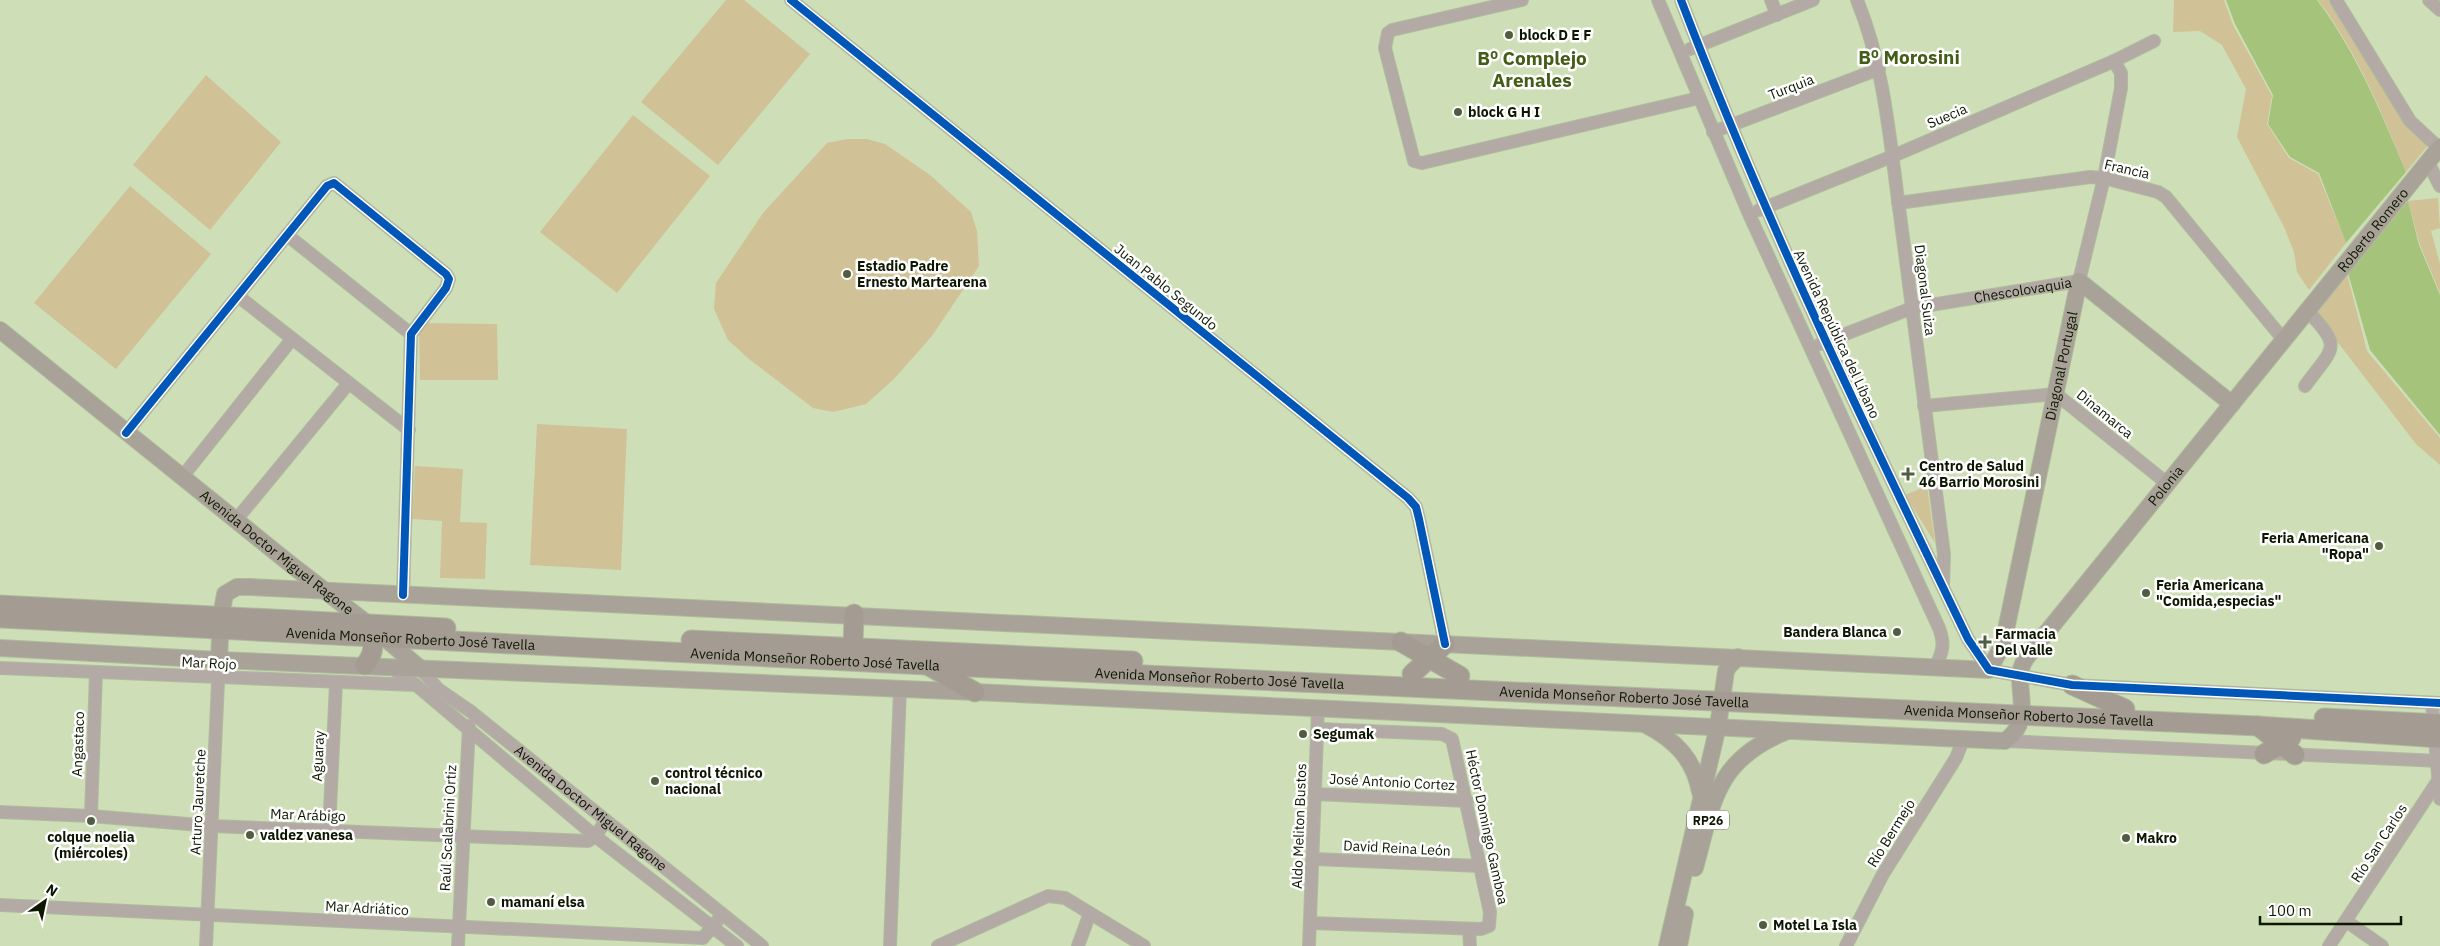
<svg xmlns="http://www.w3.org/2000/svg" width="2440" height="946" font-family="'IBM Plex Sans',sans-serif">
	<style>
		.green { fill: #d0c197 }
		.water { fill: #a6c37b }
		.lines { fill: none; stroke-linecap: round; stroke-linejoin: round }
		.minor-casing { stroke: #aebc9d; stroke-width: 14 }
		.major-casing { stroke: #aebc9d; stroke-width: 18 }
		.highway-casing { stroke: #aebc9d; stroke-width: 21 }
		.minor { stroke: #b3aaa6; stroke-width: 12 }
		.major { stroke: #a9a298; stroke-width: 16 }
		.highway { stroke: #a49c92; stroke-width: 19 }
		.cycleway-casing { stroke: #fff; stroke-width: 11 }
		.cycleway { stroke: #0057b8; stroke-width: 8 }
		.poi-dot { fill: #515d40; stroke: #fff; stroke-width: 2 }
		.labels { text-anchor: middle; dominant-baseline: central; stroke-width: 5; stroke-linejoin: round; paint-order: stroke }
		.shield { fill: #fff; stroke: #565d4c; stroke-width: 1 }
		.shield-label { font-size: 12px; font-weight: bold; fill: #0d1700 }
		.poi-label { font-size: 14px; font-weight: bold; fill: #0d1700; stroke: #fff; text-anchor: start }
		.street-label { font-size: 14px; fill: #0d1700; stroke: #fff }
		.district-label { font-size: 19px; font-weight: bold; fill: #435c16; stroke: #fff }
	</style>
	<rect width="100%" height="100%" fill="#cedfb7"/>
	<g class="green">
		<path d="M726,0H744L810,54L718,165L641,102Z"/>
		<path d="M2174,0H2224L2233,25L2272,96L2267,124L2289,158L2318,174L2346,243L2309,290L2297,272L2294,252L2284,227L2237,137L2246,89L2222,45L2200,31L2173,32Z"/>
		<path d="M2318,0H2331L2430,143L2406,172C2382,112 2357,52 2318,0Z"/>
		<path d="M206,75L281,142L210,230L133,165Z"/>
		<path d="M633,115L710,176L617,293L540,232Z"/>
		<path d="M847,139H867L885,144L930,175L971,212L977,231L979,266L932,336L894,379L866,404L833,412L813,408L749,359L728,340L714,309L716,283L763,213L827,143Z"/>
		<path d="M130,186L211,254L116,369L34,303Z"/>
		<path d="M2438,198L2440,228L2431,231L2440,264V293L2420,245L2408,201Z"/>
		<path d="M2347,274L2367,351L2440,438V465L2416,444L2316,314Z"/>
		<path d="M419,323L497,324L498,380H420Z"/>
		<path d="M537,424L627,429L621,570L530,565Z"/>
		<path d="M415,466L463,469L460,522L487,523L485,579L440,578L442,521L412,519Z"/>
		<path d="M1927,486L1935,543L1905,495Z"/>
	</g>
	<g class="water">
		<path d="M2226,0H2317C2356,52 2381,112 2406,172L2346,243L2319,173L2290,157L2268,124L2273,95L2235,24Z"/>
		<path d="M2408,201L2419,245L2440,295V435L2370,350L2348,273Z"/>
	</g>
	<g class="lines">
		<defs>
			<g id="minor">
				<path d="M791,0L1408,498L1416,507L1419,519L1445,644"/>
				<path d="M1522,0L1392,30L1388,33L1385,48L1414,161L1422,163L1699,98"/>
				<path d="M1658,0L1749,214L1939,628C1945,644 1943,652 1935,667"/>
				<path d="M1681,0C1764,218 1866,429 1968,639L1989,670L2072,685L2440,703"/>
				<path d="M1771,0L1777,15"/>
				<path d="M1857,0C1885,68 1890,143 1900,215C1915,328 1929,441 1944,554L1943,585"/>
				<path d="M2336,0L2410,121L2439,148"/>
				<path d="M2429,0L2440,10"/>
				<path d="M1690,49L1813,0"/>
				<path d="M1713,132L1879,69"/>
				<path d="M2428,162L2440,186"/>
				<path d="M1898,203L2090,177L2104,178L2158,192L2166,197L2283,339"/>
				<path d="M1759,210L1893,156L2114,61L2154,41"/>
				<path d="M287,235L411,334"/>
				<path d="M238,296L409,430"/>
				<path id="s1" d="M1820,344L1912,308L2079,281L2104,178L2121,88V73L2114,61"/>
				<path d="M2305,386C2335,345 2343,349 2306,309"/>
				<path d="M1924,406L2056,394L2168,484"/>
				<path d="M126,433L327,186L334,183L446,274L449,279L446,288L411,334L403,595"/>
				<path d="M183,476L292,339"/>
				<path d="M236,520L348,384"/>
				<path d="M0,668L416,685"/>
				<path d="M392,668L416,685L595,836L737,946"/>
				<path id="s2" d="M421,669L438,689L470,711L762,946"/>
				<path d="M2432,703L2440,799"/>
				<path d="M2005,741L2440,761"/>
				<path d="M1315,794L1467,801"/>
				<path d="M0,812L91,816L212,826L588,841L595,836L606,821"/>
				<path d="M91,816L96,672"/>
				<path d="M329,831L336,683"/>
				<path d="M1313,859L1480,866"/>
				<path d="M0,905L703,938L722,915"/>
				<path d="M2346,921L2382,946"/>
				<path d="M1310,923L1481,929L1489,926L1490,912L1452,739L1442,734L1318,729"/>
				<path d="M1469,929L1470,946"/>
				<path d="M206,946L219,660"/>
				<path d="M458,946L469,726"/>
				<path d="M890,946L900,689"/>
				<path d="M938,946L1048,896L1065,898L1144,946"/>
				<path d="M1078,946L1090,913"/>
				<path d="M1309,946L1318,708"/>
				<path d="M1846,946L1883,874L1956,758L1964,738"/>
				<path d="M2329,946L2437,782"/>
			</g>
			<g id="major">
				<path id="s3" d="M0,330L289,563L368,624L421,669"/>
				<path id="s4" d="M0,648L219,660L975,692L2005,741C2030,723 2020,702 2020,676C2020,670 2023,663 2026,658L2440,147"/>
				<path id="s5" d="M219,660L221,616L225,594L237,587H250L1989,670L2003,644L2079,281L2232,404"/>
				<path d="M1646,725C1675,740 1694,759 1700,792"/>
				<path d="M1695,868C1713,802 1715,761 1785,732"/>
				<path d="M1667,946L1718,726L1726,671L1729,666L1738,657"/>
				<path d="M1679,946L1685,914"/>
			</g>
			<g id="highway">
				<path d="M0,605L446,628"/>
				<path id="s6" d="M0,618L926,665L2258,726L2440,738"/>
				<path d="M691,640L1133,661"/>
				<path d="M1401,642L1460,676"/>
				<path d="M853,647L854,614"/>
				<path d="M365,665C376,652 374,640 368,625"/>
				<path d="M929,666L975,692"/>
				<path d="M1412,674L1445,644"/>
				<path d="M2072,685L2125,709"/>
				<path d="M2324,718L2440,724"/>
				<path d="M2258,726L2295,755"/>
				<path d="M2264,754L2291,738"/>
			</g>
		</defs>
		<use href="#minor" class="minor-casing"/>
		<use href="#major" class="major-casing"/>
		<use href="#highway" class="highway-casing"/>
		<use href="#minor" class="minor"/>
		<use href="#major" class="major"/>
		<use href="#highway" class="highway"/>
		<defs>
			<g id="cycleway">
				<path d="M791,0L1408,498L1416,507L1419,519L1445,644"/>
				<path d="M1681,0C1764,218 1866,429 1968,639L1989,670L2072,685L2440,703"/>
				<path d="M126,433L327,186L334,183L446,274L449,279L446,288L411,334L403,595"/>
			</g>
		</defs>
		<use href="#cycleway" class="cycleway-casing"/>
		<use href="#cycleway" class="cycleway"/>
	</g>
	<g class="poi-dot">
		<circle cx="1509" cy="35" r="5"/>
		<circle cx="1458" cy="112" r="5"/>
		<circle cx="847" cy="274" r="5"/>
		<path d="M1905.5 466.5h5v5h5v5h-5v5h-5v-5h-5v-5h5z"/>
		<circle cx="2379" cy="546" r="5"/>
		<circle cx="2146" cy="593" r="5"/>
		<circle cx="1897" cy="632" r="5"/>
		<path d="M1982.5 634.5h5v5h5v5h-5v5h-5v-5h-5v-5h5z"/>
		<circle cx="1303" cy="734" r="5"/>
		<circle cx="655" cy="781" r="5"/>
		<circle cx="91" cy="821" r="5"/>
		<circle cx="250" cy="835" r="5"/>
		<circle cx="2126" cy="838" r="5"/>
		<circle cx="491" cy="902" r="5"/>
		<circle cx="1763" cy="925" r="5"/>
	</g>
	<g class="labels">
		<rect class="shield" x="1687" y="810.5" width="42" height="19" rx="4"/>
		<g class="shield-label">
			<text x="1708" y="820">RP26</text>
		</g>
		<g class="poi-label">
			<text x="1519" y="35">block D E F</text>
			<text x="1468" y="112">block G H I</text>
			<text x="857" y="266">Estadio Padre<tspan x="857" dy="16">Ernesto Martearena</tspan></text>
			<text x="1919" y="466">Centro de Salud<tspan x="1919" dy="16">46 Barrio Morosini</tspan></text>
			<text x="2369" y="538" text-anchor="end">Feria Americana<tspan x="2369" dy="16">"Ropa"</tspan></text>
			<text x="2156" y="585">Feria Americana<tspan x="2156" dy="16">"Comida,especias"</tspan></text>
			<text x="1887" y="632" text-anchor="end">Bandera Blanca</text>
			<text x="1995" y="634">Farmacia<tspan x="1995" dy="16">Del Valle</tspan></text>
			<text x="1313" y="734">Segumak</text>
			<text x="665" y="773">control técnico<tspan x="665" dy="16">nacional</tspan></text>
			<text x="260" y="835">valdez vanesa</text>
			<text x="91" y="837" text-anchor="middle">colque noelia<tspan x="91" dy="16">(miércoles)</tspan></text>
			<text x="2136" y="838">Makro</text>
			<text x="501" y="902">mamaní elsa</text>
			<text x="1773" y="925">Motel La Isla</text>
		</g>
		<g class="street-label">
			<text transform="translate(1791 87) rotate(-21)">Turquia</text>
			<text transform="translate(1947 116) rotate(-23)">Suecia</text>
			<text transform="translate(2127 169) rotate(13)">Francia</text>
			<text stroke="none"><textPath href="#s4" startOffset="2648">Roberto Romero</textPath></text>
			<text transform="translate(1166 287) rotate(39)">Juan Pablo Segundo</text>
			<text transform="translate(1925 290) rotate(83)">Diagonal Suiza</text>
			<text stroke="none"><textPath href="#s1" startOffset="211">Chescolovaquia</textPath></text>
			<text transform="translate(1837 334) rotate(65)">Avenida República del Líbano</text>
			<text stroke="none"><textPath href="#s5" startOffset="2148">Diagonal Portugal</textPath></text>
			<text transform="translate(2105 414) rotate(39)">Dinamarca</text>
			<text stroke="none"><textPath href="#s4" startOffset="2319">Polonia</textPath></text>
			<text stroke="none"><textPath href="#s3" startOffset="355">Avenida Doctor Miguel Ragone</textPath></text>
			<text stroke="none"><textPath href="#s6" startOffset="411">Avenida Monseñor Roberto José Tavella</textPath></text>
			<text stroke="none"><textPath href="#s6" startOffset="816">Avenida Monseñor Roberto José Tavella</textPath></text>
			<text transform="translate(209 663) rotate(3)">Mar Rojo</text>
			<text stroke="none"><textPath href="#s6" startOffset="1221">Avenida Monseñor Roberto José Tavella</textPath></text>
			<text stroke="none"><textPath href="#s6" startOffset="1626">Avenida Monseñor Roberto José Tavella</textPath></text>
			<text stroke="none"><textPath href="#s6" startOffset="2031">Avenida Monseñor Roberto José Tavella</textPath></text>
			<text transform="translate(78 744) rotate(-88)">Angastaco</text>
			<text transform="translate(318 756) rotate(-87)">Aguaray</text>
			<text transform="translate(1392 782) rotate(3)">José Antonio Cortez</text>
			<text transform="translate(198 802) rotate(-87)">Arturo Jauretche</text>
			<text stroke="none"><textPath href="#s2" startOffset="220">Avenida Doctor Miguel Ragone</textPath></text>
			<text transform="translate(308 815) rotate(2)">Mar Arábigo</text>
			<text transform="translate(1299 826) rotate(-88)">Aldo Meliton Bustos</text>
			<text transform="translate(1487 827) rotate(78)">Héctor Domingo Gamboa</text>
			<text transform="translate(448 828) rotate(-87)">Raúl Scalabrini Ortiz</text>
			<text transform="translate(1891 833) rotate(-58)">Río Bermejo</text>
			<text transform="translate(2379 843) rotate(-57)">Río San Carlos</text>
			<text transform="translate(1397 848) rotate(3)">David Reina León</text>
			<text transform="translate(367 908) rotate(3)">Mar Adriático</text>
		</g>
		<g class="district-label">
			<text x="1909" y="57">Bº Morosini</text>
			<text x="1532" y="58">Bº Complejo<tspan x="1532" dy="22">Arenales</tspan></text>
		</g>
	</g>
	<g transform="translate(45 901) rotate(33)" stroke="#ffffff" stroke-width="4" paint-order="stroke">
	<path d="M0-4L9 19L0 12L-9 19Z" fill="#0d1700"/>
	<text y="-8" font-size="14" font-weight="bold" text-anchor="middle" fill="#0d1700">N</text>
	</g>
	<path d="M2260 916v8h141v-8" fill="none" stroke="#0d1700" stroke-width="2.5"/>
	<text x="2268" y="916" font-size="15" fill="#0d1700" stroke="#ffffff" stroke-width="4" paint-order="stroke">100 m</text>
</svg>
